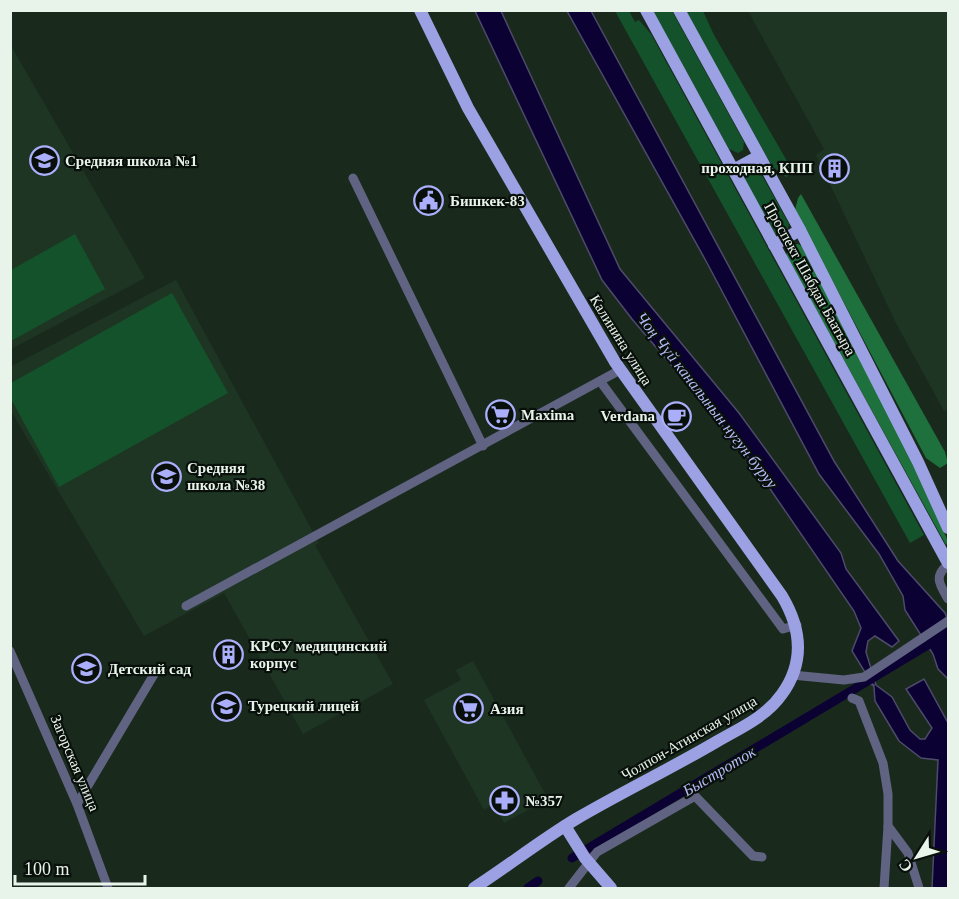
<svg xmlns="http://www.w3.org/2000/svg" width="959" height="899" font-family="Georgia,serif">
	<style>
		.built { fill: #1e3524 }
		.green { fill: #13522a }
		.forest { fill: #1e703c }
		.water { fill: #0b0233; stroke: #4d4a6a; stroke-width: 1.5 }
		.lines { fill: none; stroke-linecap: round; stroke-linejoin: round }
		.stream { stroke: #4d4a6a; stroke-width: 2 }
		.canal { stroke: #0b0233; stroke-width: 9 }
		.minor { stroke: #616383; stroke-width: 9 }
		.major { stroke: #9ca1e3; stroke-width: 12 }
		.labels { text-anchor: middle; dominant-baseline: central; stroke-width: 4.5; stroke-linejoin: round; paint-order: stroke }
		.poi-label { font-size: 15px; font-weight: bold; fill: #e8f3ea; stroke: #09100b; text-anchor: start }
		.street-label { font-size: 15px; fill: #e8f3ea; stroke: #09100b }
		.water-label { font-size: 16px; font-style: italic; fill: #b7bcf9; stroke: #09100b }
	</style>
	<rect width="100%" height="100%" fill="#192a1d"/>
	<g class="built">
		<path d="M748,11H948V409L944,411L896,323L816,155L824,149Z"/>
		<path d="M10,44L145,278L11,349H10Z"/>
		<path d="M176,280L319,543L315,545L393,684L303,734L224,593L144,636L11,411L10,367Z"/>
		<path d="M473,661L548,799L504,823L494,804L484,810L424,700L461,680L456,670Z"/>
	</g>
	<g class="green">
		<path d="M615,11H629L635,22L639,20L651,34L924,535L910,543Z"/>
		<path d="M653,11H672L744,142L743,150L738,153L729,149Z"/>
		<path d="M685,11H703L714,35L794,173L786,177L772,166Z"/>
		<path d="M752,169L760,172L789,224L787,231L780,235L773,233L745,181L746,174Z"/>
		<path d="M75,234L105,289L11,341V270Z"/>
		<path d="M172,293L228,393L59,487L11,399V383Z"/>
	</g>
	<g class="forest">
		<path d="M801,194L945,452L948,463L940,468L926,458L795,210L798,198Z"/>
		<path d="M798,244L803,247L892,419L948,541L946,545L786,255L791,245Z"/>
	</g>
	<g class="water">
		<path d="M475,11H501L620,269L739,413L841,553L846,569L899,641L892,647L875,636L868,641L866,652L876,685L892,697L910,730L920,739H925L932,728L906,689L924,679L948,723V888H932L938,760L921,758L899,741L875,701L874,687L852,651L861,628L854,611L744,451L632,319L602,280Z"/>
		<path d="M567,11H591L834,461L898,561L945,613L948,620V679L938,669L933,654L905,610L903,596L879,554L819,474L706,261Z"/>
	</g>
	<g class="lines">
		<path class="stream" d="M867,683L874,685"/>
		<g class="canal">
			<path d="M572,858L948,633"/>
			<path d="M528,888L538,881"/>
		</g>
		<g class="minor">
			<path d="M353,178L483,446"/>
			<path d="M600,381L783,629L797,625"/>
			<path d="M948,565C933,576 940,585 948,599"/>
			<path d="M186,606L620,370"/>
			<path d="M10,651L77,804L108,888"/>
			<path d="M792,675L844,680L864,677L948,621"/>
			<path d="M852,698L859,701L883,763L888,794V826L908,853L919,888"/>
			<path d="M77,804L156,671"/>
			<path d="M569,888L597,852L695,796L753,856L762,857"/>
			<path d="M884,888L888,826"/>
		</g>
		<g class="major">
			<path d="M420,10L468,108L615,362L782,596C801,628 805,662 782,694C766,717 740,728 716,742C670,769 622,792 576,819C541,840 508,866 474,888"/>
			<path d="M646,10L948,563"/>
			<path d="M679,10L800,230L918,462L948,528"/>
			<path d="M733,170L759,156"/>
			<path d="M774,245L800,230"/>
			<path d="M565,826L585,858L611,888"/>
		</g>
	</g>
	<defs>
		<symbol id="school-ring" viewBox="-11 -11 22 22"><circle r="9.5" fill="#09100b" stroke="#abaffb" stroke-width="1.5"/><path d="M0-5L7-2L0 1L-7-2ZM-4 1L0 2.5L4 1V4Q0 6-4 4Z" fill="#abaffb"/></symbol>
		<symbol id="building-ring" viewBox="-11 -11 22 22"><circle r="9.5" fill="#09100b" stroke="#abaffb" stroke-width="1.5"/><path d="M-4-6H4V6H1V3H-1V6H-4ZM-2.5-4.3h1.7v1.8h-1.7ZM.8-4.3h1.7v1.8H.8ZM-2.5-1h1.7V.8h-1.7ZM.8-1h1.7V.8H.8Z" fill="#abaffb"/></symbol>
		<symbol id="civic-ring" viewBox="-11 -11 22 22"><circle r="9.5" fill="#09100b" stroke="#abaffb" stroke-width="1.5"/><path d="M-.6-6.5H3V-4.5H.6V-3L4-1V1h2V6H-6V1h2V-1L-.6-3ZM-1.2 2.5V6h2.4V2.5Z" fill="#abaffb"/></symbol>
		<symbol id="supermarket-ring" viewBox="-11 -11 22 22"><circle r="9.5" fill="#09100b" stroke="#abaffb" stroke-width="1.5"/><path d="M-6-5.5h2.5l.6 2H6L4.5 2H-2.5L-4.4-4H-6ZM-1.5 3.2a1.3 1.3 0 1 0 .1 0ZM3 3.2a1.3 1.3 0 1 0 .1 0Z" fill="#abaffb"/></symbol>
		<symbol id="cafe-ring" viewBox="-11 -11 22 22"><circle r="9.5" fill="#09100b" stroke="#abaffb" stroke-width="1.5"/><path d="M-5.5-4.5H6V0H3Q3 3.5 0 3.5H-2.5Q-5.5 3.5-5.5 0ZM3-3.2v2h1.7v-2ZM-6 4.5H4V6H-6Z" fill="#abaffb"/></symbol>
		<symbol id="pharmacy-ring" viewBox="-11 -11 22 22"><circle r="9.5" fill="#09100b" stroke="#abaffb" stroke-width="1.5"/><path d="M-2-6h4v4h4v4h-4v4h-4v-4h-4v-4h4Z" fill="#abaffb"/></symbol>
	</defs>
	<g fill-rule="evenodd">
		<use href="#school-ring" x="28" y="144" width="33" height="33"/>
		<use href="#building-ring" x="818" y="152" width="33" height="33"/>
		<use href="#civic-ring" x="412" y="184" width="33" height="33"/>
		<use href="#supermarket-ring" x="484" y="398" width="33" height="33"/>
		<use href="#cafe-ring" x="660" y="400" width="33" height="33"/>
		<use href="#school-ring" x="150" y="460" width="33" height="33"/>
		<use href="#building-ring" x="212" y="638" width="33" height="33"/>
		<use href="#school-ring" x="70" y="652" width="33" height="33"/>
		<use href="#school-ring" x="210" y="690" width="33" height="33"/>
		<use href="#supermarket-ring" x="452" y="692" width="33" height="33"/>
		<use href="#pharmacy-ring" x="488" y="784" width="33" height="33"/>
	</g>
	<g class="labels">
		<g class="poi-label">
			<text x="65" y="161">Средняя школа №1</text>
			<text x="813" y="168" text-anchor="end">проходная, КПП</text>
			<text x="450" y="201">Бишкек-83</text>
			<text x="521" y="415">Maxima</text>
			<text x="655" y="416" text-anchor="end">Verdana</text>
			<text x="187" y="468">Средняя<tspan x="187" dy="17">школа №38</tspan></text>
			<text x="250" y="646">КРСУ медицинский<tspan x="250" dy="17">корпус</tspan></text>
			<text x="108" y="669">Детский сад</text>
			<text x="248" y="706">Турецкий лицей</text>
			<text x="490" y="709">Азия</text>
			<text x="525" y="801">№357</text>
		</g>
		<g class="street-label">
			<text transform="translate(810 279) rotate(61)">Проспект Шабдан Баатыра</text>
			<text transform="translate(621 340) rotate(58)">Калинина улица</text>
			<text transform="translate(689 738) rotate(-30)">Чолпон-Атинская улица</text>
			<text transform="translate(75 763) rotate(67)">Загорская улица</text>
		</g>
		<g class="water-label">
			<text transform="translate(707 400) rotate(52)">Чоң Чүй каналынын нугун буруу</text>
			<text transform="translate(719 771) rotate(-31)">Быстроток</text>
		</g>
	</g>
	<rect width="959" height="899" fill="none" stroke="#e8f3ea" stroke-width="24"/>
	<g transform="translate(917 857) rotate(233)" stroke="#09100b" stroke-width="4.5" paint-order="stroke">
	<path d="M0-4.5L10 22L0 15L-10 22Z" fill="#e8f3ea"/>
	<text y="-9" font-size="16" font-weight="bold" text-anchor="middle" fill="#e8f3ea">С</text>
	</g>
	<path d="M15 875v9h130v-9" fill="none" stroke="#e8f3ea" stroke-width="3"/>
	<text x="24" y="875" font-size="18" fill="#e8f3ea" stroke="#09100b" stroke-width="4.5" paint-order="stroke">100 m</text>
</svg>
